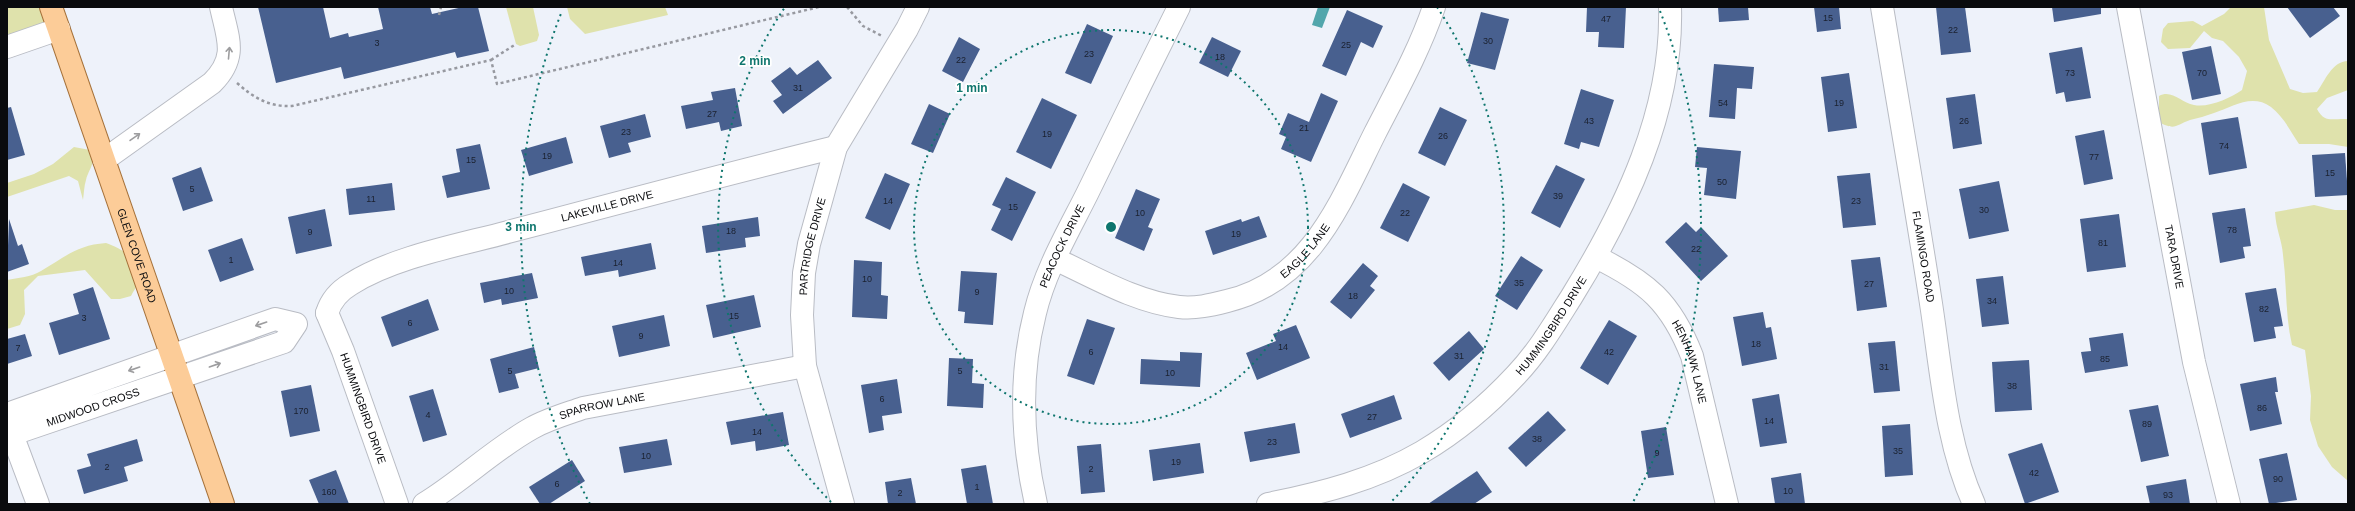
<svg xmlns="http://www.w3.org/2000/svg" width="2355" height="511" font-family="Arial,sans-serif">
	<style>
		.green { fill: #dfe2ac }
		.water { fill: #52a6ac }
		.building { fill: #48608f }
		.lines { fill: none; stroke-linecap: round; stroke-linejoin: round }
		.minor-casing { stroke: #b9bcc4; stroke-width: 24 }
		.major-casing { stroke: #a6723b; stroke-width: 24 }
		.path { stroke: #9799a0; stroke-width: 2.5; stroke-dasharray: 3 3; stroke-linecap: butt }
		.minor { stroke: #fff; stroke-width: 22 }
		.major { stroke: #fccc98; stroke-width: 22 }
		.oneway { stroke: #9d9d9f }
		.ring { fill: none; stroke: #0f766e; stroke-width: 2; stroke-dasharray: 2 4 }
		.labels { text-anchor: middle; dominant-baseline: central; stroke-width: 3.5; stroke-linejoin: round; paint-order: stroke }
		.number-label { font-size: 9px; fill: #1a202e }
		.street-label { font-size: 11px; fill: #0a0b0e; stroke: #fff }
		.centre { fill: #0f766e; stroke: #fff; stroke-width: 2 }
		.ring-label { font-size: 12px; text-anchor: middle; font-weight: bold; fill: #0f766e; stroke: #fff; stroke-width: 3.5; stroke-linejoin: round; paint-order: stroke }
	</style>
	<rect width="100%" height="100%" fill="#eef2fa"/>
	<g class="green">
		<path d="M7,7H51L59,29L7,47Z"/>
		<path d="M506,7H533L539,35L537,41L520,46L516,44Z"/>
		<path d="M567,7H665L668,15L585,34L570,19Z"/>
		<path d="M2231,7H2264L2269,40L2290,89L2303,93L2317,92C2325,81 2332,61 2348,61V90L2327,98L2317,109C2325,124 2333,118 2348,119V147L2329,144H2299C2291,132 2283,116 2271,107C2252,93 2232,107 2214,113C2206,116 2198,118 2190,120C2176,125 2175,131 2159,122V96C2172,89 2181,103 2194,105C2209,108 2230,98 2242,90L2247,71L2239,57L2223,41L2212,38L2204,31L2190,48L2168,49L2161,42L2163,29L2168,23L2193,21L2202,26L2224,14Z"/>
		<path d="M74,147L90,150C97,163 89,168 86,180C84,186 84,193 83,200L78,181L69,176L7,197V183L34,174L53,164Z"/>
		<path d="M2314,205L2335,210H2348V481L2332,467L2318,446L2310,420L2311,396L2305,350L2292,345C2285,315 2287,285 2283,255C2282,240 2276,230 2275,212Z"/>
		<path d="M106,243C121,248 145,262 139,282C137,287 133,291 131,296L120,299H111L85,270L38,276L24,290L25,314L20,325L7,329V280C18,278 31,277 41,271C65,257 77,245 106,243Z"/>
	</g>
	<path class="water" d="M1318,7H1330L1322,28L1312,25Z"/>
	<g class="building">
		<path d="M258,7H323L330,38L348,33L349,37L383,29L378,7H430L432,14L463,7H478L489,51L457,58L455,52L344,79L341,67L276,83Z"/>
		<path d="M1587,7H1626L1624,48L1598,47L1599,32H1586Z"/>
		<path d="M1718,7H1748L1749,20L1719,22Z"/>
		<path d="M1814,7H1839L1841,29L1817,32Z"/>
		<path d="M1936,7H1965L1971,52L1941,55Z"/>
		<path d="M2052,7H2101V14L2054,22Z"/>
		<path d="M2287,7H2333L2340,16L2310,38Z"/>
		<path d="M1347,10L1383,26L1373,48L1361,42L1346,76L1322,66Z"/>
		<path d="M1481,12L1509,19L1495,70L1467,63Z"/>
		<path d="M1087,24L1113,36L1091,84L1065,73Z"/>
		<path d="M959,37L980,49L963,82L942,71Z"/>
		<path d="M1212,37L1241,51L1228,77L1199,63Z"/>
		<path d="M2211,46L2221,94L2192,100L2182,52Z"/>
		<path d="M2082,47L2091,98L2066,102L2064,92L2056,94L2049,53Z"/>
		<path d="M818,60L832,78L783,114L773,101L782,95L771,81L790,67L797,75Z"/>
		<path d="M1714,64L1754,67L1752,89L1737,88L1735,119L1709,117Z"/>
		<path d="M1849,73L1857,128L1828,132L1821,77Z"/>
		<path d="M735,88L742,126L721,131L719,122L686,129L681,106L713,100L711,92Z"/>
		<path d="M1581,89L1614,100L1599,147L1581,142L1579,149L1564,144Z"/>
		<path d="M1321,93L1338,101L1311,162L1281,149L1286,137L1279,134L1288,113L1309,122Z"/>
		<path d="M1975,94L1982,144L1953,149L1946,98Z"/>
		<path d="M1042,98L1077,115L1051,169L1016,152Z"/>
		<path d="M929,104L950,114L933,153L911,144Z"/>
		<path d="M11,107L25,155L7,160V108Z"/>
		<path d="M1440,107L1467,120L1445,166L1418,153Z"/>
		<path d="M645,114L651,137L628,143L631,152L609,158L600,126Z"/>
		<path d="M2238,117L2247,168L2209,175L2201,123Z"/>
		<path d="M2104,130L2113,179L2084,185L2075,136Z"/>
		<path d="M566,137L573,163L529,176L521,150Z"/>
		<path d="M480,144L490,189L447,198L442,176L460,172L456,149Z"/>
		<path d="M1697,147L1741,151L1736,199L1704,195L1707,168L1695,167Z"/>
		<path d="M2345,153L2348,195L2315,197L2312,155Z"/>
		<path d="M1556,165L1585,179L1560,228L1531,213Z"/>
		<path d="M201,167L213,201L183,211L172,178Z"/>
		<path d="M885,173L910,184L890,230L865,218Z"/>
		<path d="M1870,173L1876,225L1843,228L1837,176Z"/>
		<path d="M1006,177L1036,192L1012,241L991,230L1001,209L992,205Z"/>
		<path d="M1999,181L2009,231L1969,239L1959,189Z"/>
		<path d="M392,183L395,210L349,215L346,189Z"/>
		<path d="M1403,183L1430,197L1408,242L1380,228Z"/>
		<path d="M1136,189L1160,199L1148,227L1153,229L1144,251L1115,238Z"/>
		<path d="M2245,208L2251,246L2243,247L2245,258L2220,263L2212,213Z"/>
		<path d="M325,209L332,246L296,254L288,217Z"/>
		<path d="M2119,214L2126,267L2087,272L2080,219Z"/>
		<path d="M1259,216L1267,237L1213,255L1205,231L1241,219L1242,222Z"/>
		<path d="M758,217L760,236L745,238L746,247L706,253L702,226Z"/>
		<path d="M9,219L18,246L22,244L29,264L7,272Z"/>
		<path d="M1686,222L1696,232L1701,227L1728,256L1701,281L1665,242Z"/>
		<path d="M242,238L254,270L220,282L208,250Z"/>
		<path d="M651,243L656,269L619,277L618,270L585,276L581,257Z"/>
		<path d="M1521,256L1543,270L1517,310L1495,296Z"/>
		<path d="M1880,257L1887,307L1857,311L1851,260Z"/>
		<path d="M854,260L882,262L881,295L888,296L887,319L852,317Z"/>
		<path d="M1363,263L1378,276L1370,286L1375,290L1351,319L1330,302Z"/>
		<path d="M961,271L997,273L993,325L964,323L965,312L958,311Z"/>
		<path d="M532,273L538,298L502,305L501,299L484,303L480,283Z"/>
		<path d="M2003,276L2009,324L1982,327L1976,279Z"/>
		<path d="M93,287L110,339L59,355L49,323L79,314L73,294Z"/>
		<path d="M2276,288L2283,326L2274,327L2276,338L2254,342L2245,293Z"/>
		<path d="M754,295L761,327L713,338L706,305Z"/>
		<path d="M428,299L439,330L392,347L381,317Z"/>
		<path d="M1763,312L1766,328L1771,327L1777,359L1742,366L1733,317Z"/>
		<path d="M664,315L670,346L619,357L612,326Z"/>
		<path d="M1087,319L1115,328L1094,385L1067,376Z"/>
		<path d="M1609,320L1637,336L1608,385L1580,368Z"/>
		<path d="M1296,325L1310,358L1257,380L1246,353L1276,341L1273,334Z"/>
		<path d="M1469,331L1484,349L1449,381L1433,363Z"/>
		<path d="M2123,333L2128,366L2085,373L2081,352L2091,351L2089,338Z"/>
		<path d="M25,334L32,356L7,364V339Z"/>
		<path d="M1895,341L1900,391L1874,393L1868,343Z"/>
		<path d="M534,347L539,368L515,374L519,388L499,393L490,359Z"/>
		<path d="M1180,352L1202,353L1200,387L1140,384L1141,359L1180,361Z"/>
		<path d="M949,358L973,359L972,383L984,384L983,408L947,406Z"/>
		<path d="M2029,360L2032,410L1995,412L1992,362Z"/>
		<path d="M2276,377L2278,392H2275L2282,424L2250,431L2240,384Z"/>
		<path d="M897,379L902,413L882,416L884,430L869,433L861,385Z"/>
		<path d="M311,385L320,431L290,437L281,391Z"/>
		<path d="M433,389L447,435L423,442L409,396Z"/>
		<path d="M1779,394L1787,443L1760,447L1752,399Z"/>
		<path d="M1394,395L1402,419L1350,438L1341,414Z"/>
		<path d="M2158,405L2169,456L2141,462L2129,410Z"/>
		<path d="M1548,411L1566,430L1526,467L1508,448Z"/>
		<path d="M783,412L789,445L756,451L755,441L731,445L726,422Z"/>
		<path d="M1295,423L1300,453L1250,462L1244,432Z"/>
		<path d="M1910,424L1913,475L1885,477L1882,426Z"/>
		<path d="M1666,427L1674,475L1648,478L1641,431Z"/>
		<path d="M137,439L143,461L124,467L128,481L84,494L77,470L91,466L87,454Z"/>
		<path d="M667,439L672,465L624,473L619,447Z"/>
		<path d="M1200,443L1204,473L1153,481L1149,450Z"/>
		<path d="M2042,443L2059,492L2025,504L2008,454Z"/>
		<path d="M1101,444L1105,492L1081,494L1077,446Z"/>
		<path d="M2287,453L2297,500L2269,504L2259,459Z"/>
		<path d="M572,460L585,481L549,504H540L529,487Z"/>
		<path d="M986,465L993,504H967L961,469Z"/>
		<path d="M336,470L349,504H319L309,480Z"/>
		<path d="M1477,471L1492,492L1474,504H1428Z"/>
		<path d="M1801,473L1805,504H1775L1771,478Z"/>
		<path d="M911,478L916,504H888L885,482Z"/>
		<path d="M2186,479L2190,504H2150L2146,486Z"/>
	</g>
	<g class="lines">
		<defs>
			<g id="minor">
				<path id="s1" d="M1882,7C1898,104 1915,200 1930,297C1941,366 1945,440 1974,504"/>
				<path id="s2" d="M2128,7L2194,362L2229,504"/>
				<path d="M7,47L59,29"/>
				<path d="M104,160L212,83C238,57 228,39 221,7"/>
				<path id="s3" d="M1596,257C1647,282 1671,302 1692,356L1727,504"/>
				<path id="s4" d="M1055,259C1094,277 1136,302 1179,307C1195,309 1211,305 1227,301C1311,281 1340,203 1375,133C1396,92 1419,51 1434,7"/>
				<path id="s5" d="M327,313C331,300 339,291 351,284C393,257 460,245 508,232C617,203 726,174 836,147"/>
				<path id="s6" d="M327,313L343,351L397,504"/>
				<path d="M7,414L275,319L296,324L284,342L7,436"/>
				<path d="M7,421L38,504"/>
				<path id="s7" d="M424,504C462,481 494,449 532,428C548,419 566,414 583,408L805,366"/>
				<path id="s8" d="M843,504L805,366L802,315L804,273L809,244L836,147L907,29L918,7"/>
				<path id="s9" d="M1036,504C1022,442 1019,376 1035,313C1045,271 1068,232 1087,194C1117,132 1148,69 1179,7"/>
				<path id="s10" d="M1268,504C1322,493 1374,480 1422,452C1456,432 1489,404 1516,375C1538,352 1555,323 1572,296C1625,210 1673,111 1670,7"/>
			</g>
			<g id="major">
				<path id="s11" d="M51,7L223,504"/>
			</g>
		</defs>
		<use href="#minor" class="minor-casing"/>
		<use href="#major" class="major-casing"/>
		<g class="path">
			<path d="M847,7L863,26L882,36"/>
			<path d="M439,15L441,7"/>
			<path d="M491,60L516,44"/>
			<path d="M237,83C254,98 269,107 292,106L491,60L497,84L819,7"/>
		</g>
		<use href="#minor" class="minor"/>
		<use href="#major" class="major"/>
	</g>
	<defs><path id="oneway-shaft" d="M-6 0H5M1.5-3L5.5 0L1.5 3" fill="none" stroke-width="1.6" stroke-linecap="round" stroke-linejoin="round"/></defs>
	<g class="oneway">
		<use href="#oneway-shaft" transform="translate(229 53) rotate(-85)"/>
		<use href="#oneway-shaft" transform="translate(135 137) rotate(-35)"/>
		<use href="#oneway-shaft" transform="translate(261 324) rotate(161)"/>
		<use href="#oneway-shaft" transform="translate(215 365) rotate(-19)"/>
		<use href="#oneway-shaft" transform="translate(134 369) rotate(161)"/>
	</g>
	<g class="ring">
		<circle cx="1111" cy="227" r="197"/>
		<path d="M831 502A393 393 0 0 1 785 7M1437 7A393 393 0 0 1 1391 502"/>
		<path d="M590 504A590 590 0 0 1 562 11M1660 11A590 590 0 0 1 1632 504"/>
	</g>
	<g class="labels">
		<g class="number-label">
			<text x="1828" y="18">15</text>
			<text x="1606" y="19">47</text>
			<text x="1953" y="30">22</text>
			<text x="1488" y="41">30</text>
			<text x="377" y="43">3</text>
			<text x="1346" y="45">25</text>
			<text x="1089" y="54">23</text>
			<text x="1220" y="57">18</text>
			<text x="961" y="60">22</text>
			<text x="2070" y="73">73</text>
			<text x="2202" y="73">70</text>
			<text x="798" y="88">31</text>
			<text x="1723" y="103">54</text>
			<text x="1839" y="103">19</text>
			<text x="712" y="114">27</text>
			<text x="1589" y="121">43</text>
			<text x="1964" y="121">26</text>
			<text x="1304" y="128">21</text>
			<text x="626" y="132">23</text>
			<text x="1047" y="134">19</text>
			<text x="1443" y="136">26</text>
			<text x="2224" y="146">74</text>
			<text x="547" y="156">19</text>
			<text x="2094" y="157">77</text>
			<text x="471" y="160">15</text>
			<text x="2330" y="173">15</text>
			<text x="1722" y="182">50</text>
			<text x="192" y="189">5</text>
			<text x="1558" y="196">39</text>
			<text x="371" y="199">11</text>
			<text x="888" y="201">14</text>
			<text x="1856" y="201">23</text>
			<text x="1013" y="207">15</text>
			<text x="1984" y="210">30</text>
			<text x="1140" y="213">10</text>
			<text x="1405" y="213">22</text>
			<text x="2232" y="230">78</text>
			<text x="731" y="231">18</text>
			<text x="310" y="232">9</text>
			<text x="1236" y="234">19</text>
			<text x="2103" y="243">81</text>
			<text x="1696" y="249">22</text>
			<text x="231" y="260">1</text>
			<text x="618" y="263">14</text>
			<text x="867" y="279">10</text>
			<text x="1519" y="283">35</text>
			<text x="1869" y="284">27</text>
			<text x="509" y="291">10</text>
			<text x="977" y="292">9</text>
			<text x="1353" y="296">18</text>
			<text x="1992" y="301">34</text>
			<text x="2264" y="309">82</text>
			<text x="734" y="316">15</text>
			<text x="84" y="318">3</text>
			<text x="410" y="323">6</text>
			<text x="641" y="336">9</text>
			<text x="1756" y="344">18</text>
			<text x="1283" y="347">14</text>
			<text x="18" y="348">7</text>
			<text x="1091" y="352">6</text>
			<text x="1609" y="352">42</text>
			<text x="1459" y="356">31</text>
			<text x="2105" y="359">85</text>
			<text x="1884" y="367">31</text>
			<text x="510" y="371">5</text>
			<text x="960" y="371">5</text>
			<text x="1170" y="373">10</text>
			<text x="2012" y="386">38</text>
			<text x="882" y="399">6</text>
			<text x="2262" y="408">86</text>
			<text x="301" y="411">170</text>
			<text x="428" y="415">4</text>
			<text x="1372" y="417">27</text>
			<text x="1769" y="421">14</text>
			<text x="2147" y="424">89</text>
			<text x="757" y="432">14</text>
			<text x="1537" y="439">38</text>
			<text x="1272" y="442">23</text>
			<text x="1898" y="451">35</text>
			<text x="1657" y="453">9</text>
			<text x="646" y="456">10</text>
			<text x="1176" y="462">19</text>
			<text x="107" y="467">2</text>
			<text x="1091" y="469">2</text>
			<text x="2034" y="473">42</text>
			<text x="2278" y="479">90</text>
			<text x="557" y="484">6</text>
			<text x="977" y="487">1</text>
			<text x="1788" y="491">10</text>
			<text x="329" y="492">160</text>
			<text x="900" y="493">2</text>
			<text x="2168" y="495">93</text>
		</g>
		<g class="street-label">
			<text stroke="none"><textPath href="#s5" startOffset="307">LAKEVILLE DRIVE</textPath></text>
			<text stroke="none"><textPath href="#s8" startOffset="264">PARTRIDGE DRIVE</textPath></text>
			<text stroke="none"><textPath href="#s9" startOffset="265">PEACOCK DRIVE</textPath></text>
			<text stroke="none"><textPath href="#s4" startOffset="277">EAGLE LANE</textPath></text>
			<text stroke="none"><textPath href="#s11" startOffset="263">GLEN COVE ROAD</textPath></text>
			<text stroke="none"><textPath href="#s2" startOffset="254">TARA DRIVE</textPath></text>
			<text stroke="none"><textPath href="#s1" startOffset="253">FLAMINGO ROAD</textPath></text>
			<text stroke="none"><textPath href="#s10" startOffset="346">HUMMINGBIRD DRIVE</textPath></text>
			<text stroke="none"><textPath href="#s3" startOffset="147">HENHAWK LANE</textPath></text>
			<text stroke="none"><textPath href="#s7" startOffset="206">SPARROW LANE</textPath></text>
			<text transform="translate(93 407) rotate(-19)">MIDWOOD CROSS</text>
			<text stroke="none"><textPath href="#s6" startOffset="102">HUMMINGBIRD DRIVE</textPath></text>
		</g>
	</g>
	<circle cx="1111" cy="227" r="6" class="centre"/>
	<g class="ring-label">
		<text x="755" y="65">2 min</text>
		<text x="972" y="92">1 min</text>
		<text x="521" y="231">3 min</text>
	</g>
	<rect width="2355" height="511" fill="none" stroke="#0a0b0e" stroke-width="16"/>
</svg>
